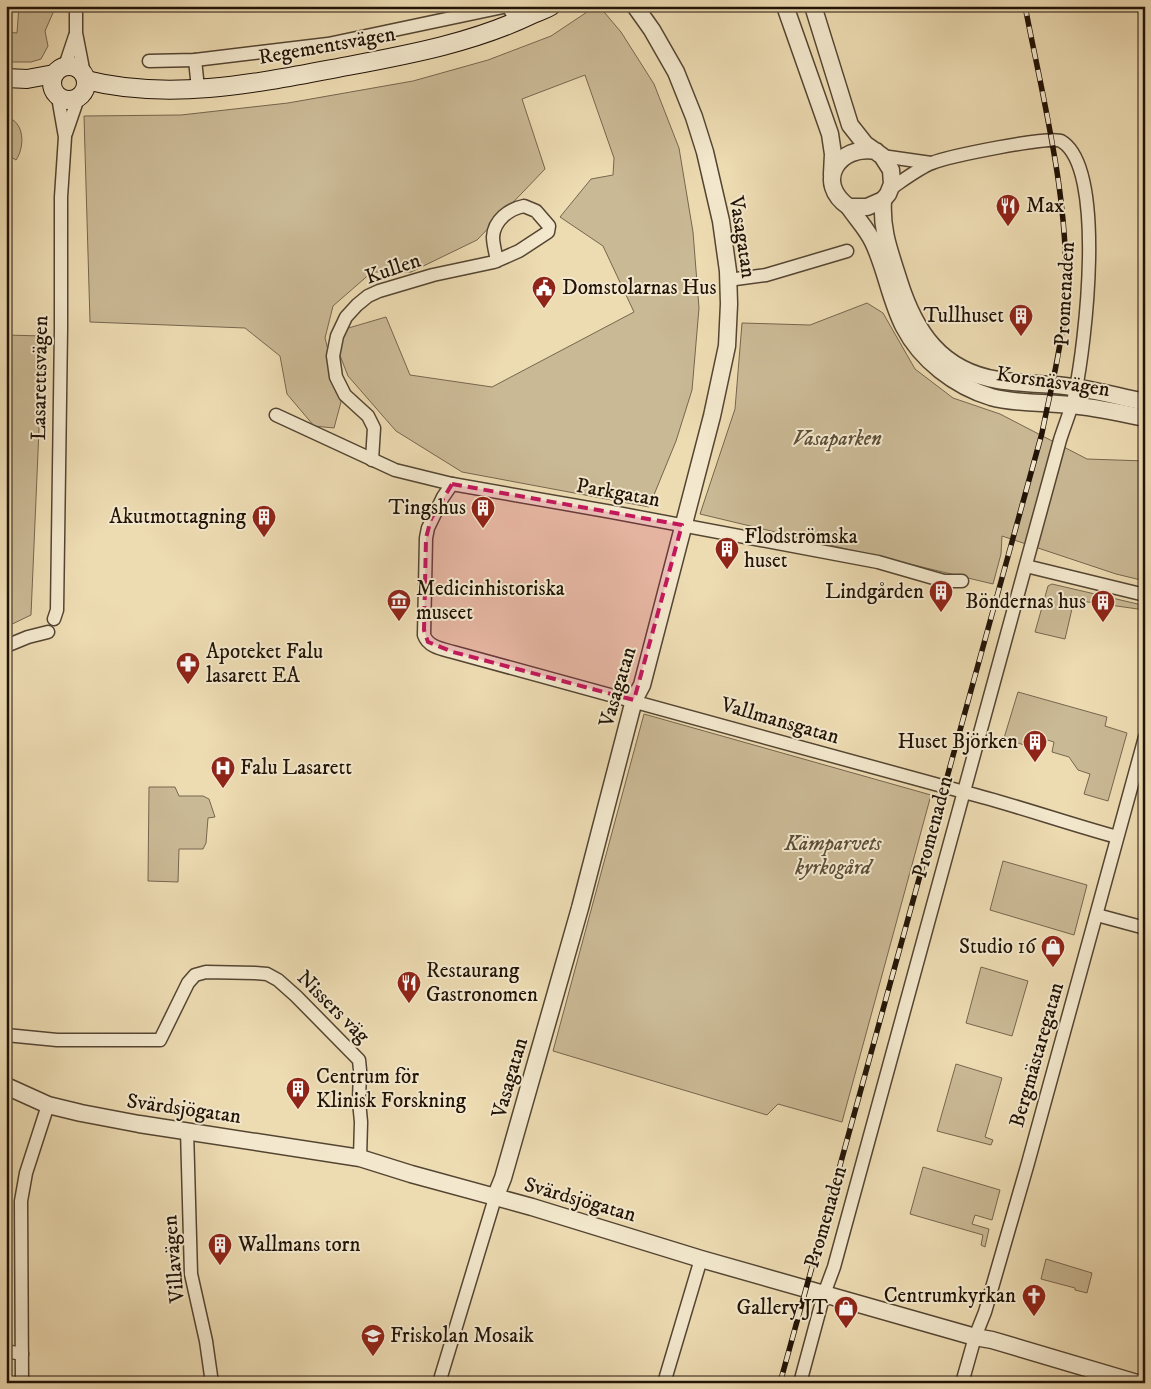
<svg xmlns="http://www.w3.org/2000/svg" width="1151" height="1389" font-family="'IM FELL DW Pica',serif">
	<style>
		.green { fill: #cab995; stroke: #76664e }
		.lines { fill: none; stroke-linecap: round; stroke-linejoin: round }
		.minor-casing { stroke: #544532; stroke-width: 15 }
		.tertiary-casing { stroke: #544532; stroke-width: 19 }
		.secondary-casing { stroke: #211307; stroke-width: 20 }
		.minor { stroke: #f3e8cd; stroke-width: 12 }
		.tertiary { stroke: #f3e8cd; stroke-width: 16 }
		.secondary { stroke: #f3e8cd; stroke-width: 18 }
		.rail-casing { stroke: #211307; stroke-width: 5.5 }
		.rail { stroke: #f3e8cd; stroke-width: 4; stroke-dasharray: 11; stroke-linecap: butt }
		.marked { fill: #c2185b; fill-opacity: 0.2; stroke: #c2185b; stroke-width: 4; stroke-dasharray: 10 6; stroke-linejoin: round }
		.labels { text-anchor: middle; dominant-baseline: central; stroke-width: 4; stroke-linejoin: round; paint-order: stroke }
		.street-label { font-size: 21px; fill: #211307; stroke: #f3e8cd }
		.poi-label { font-size: 21px; fill: #211307; stroke: #f3e8cd; text-anchor: start }
		.park-label { font-size: 21px; font-style: italic; fill: #5c4d39; stroke: #f3e8cd }
	</style>
	<rect width="100%" height="100%" fill="#eddbb2"/>
	<filter id="stains"><feTurbulence type="fractalNoise" baseFrequency=".004" numOctaves="4"/><feColorMatrix values="0 0 0 0 .2 0 0 0 0 .09 0 0 0 0 .02 0 0 0 .5 -.17"/></filter>
	<radialGradient id="worn" r=".72"><stop offset=".6" stop-color="#630" stop-opacity="0"/><stop offset="1" stop-color="#630" stop-opacity=".3"/></radialGradient>
	<g class="green">
		<path d="M19,6H56L45,31L48,46L41,59L31,62H6V32L17,33Z"/>
		<path d="M596,6H599L621,32L654,84L679,148L693,232L699,308L692,390L676,441L649,507L462,472L396,431L348,376L339,353L345,329L386,317L410,375L492,387L634,312L603,246L560,217L591,179L613,175L614,158L585,75L522,99L545,169L477,240L411,272H372L333,306L325,338L341,402L334,428L314,426L287,394L280,356L245,328L90,322L84,116L181,115L288,103L413,81L488,60L551,36Z"/>
		<path d="M6,117C25,121 25,147 16,160L6,154Z"/>
		<path d="M867,303L883,313L915,369L953,398L1000,414L1087,459L1145,461V581L1116,574L1002,536L1001,554L993,584L700,514L735,409L742,323L810,325Z"/>
		<path d="M6,335L43,336L31,615L6,627Z"/>
		<path d="M1052,584L1142,605L1145,607V610L1074,600L1065,639L1035,632L1048,586Z"/>
		<path d="M1018,692L1107,717L1105,726L1127,733L1108,801L1084,794L1090,774L1078,770L1069,757L1052,752L1054,742L1027,734L1024,745L1004,738Z"/>
		<path d="M644,714L931,795L842,1122L778,1104L767,1115L553,1051Z"/>
		<path d="M149,787H175L179,796H203L209,799L215,817L208,818L206,843L203,849H179L178,882L148,881Z"/>
		<path d="M1003,861L1087,885L1074,935L990,910Z"/>
		<path d="M981,967L1028,981L1012,1036L966,1023Z"/>
		<path d="M956,1064L1002,1078L985,1137L993,1140L991,1145L937,1131Z"/>
		<path d="M923,1167L1000,1190L992,1220L975,1215L972,1224L989,1229L985,1247L981,1245L983,1235L910,1214Z"/>
		<path d="M1046,1259L1092,1273L1087,1293L1075,1290V1288L1041,1279Z"/>
	</g>
	<g class="lines">
		<defs>
			<g id="minor">
				<path d="M76,6V33L84,74"/>
				<path d="M195,60L198,88"/>
				<path d="M149,61L195,60L328,44L508,6L517,22"/>
				<path d="M65,66L75,36"/>
				<path d="M66,133L78,98"/>
				<path d="M882,156L931,163"/>
				<path d="M728,280L766,275L847,251"/>
				<path d="M276,415L395,470L452,484L612,512L878,562L944,581H962"/>
				<path d="M372,460L374,428L368,416L345,395L336,377L333,356L337,336L346,317L357,305L368,296L379,291L433,275L494,262L519,251L548,232L549,226L536,211L524,206C509,209 494,220 493,237C493,245 496,254 497,261"/>
				<path d="M452,484L443,497L428,528L426,538L424,635C428,647 442,649 453,652C623,698 793,746 964,792C1015,805 1066,823 1117,837"/>
				<path d="M1026,566L1145,595"/>
				<path d="M54,619L57,610L61,329V197L65,137L58,97"/>
				<path d="M6,646L28,637L48,632"/>
				<path d="M1097,915L1145,928"/>
				<path d="M6,1035L57,1040H160L188,983L195,975L206,972L255,973L267,974L278,980L296,996L359,1060L360,1070L359,1101L361,1122L360,1158"/>
				<path d="M187,1130L191,1274L206,1341L212,1383"/>
				<path d="M6,1351L22,1354"/>
				<path d="M22,1383L21,1201L26,1173L48,1105"/>
				<path d="M439,1383L495,1198"/>
				<path d="M664,1383L701,1259"/>
				<path d="M800,1383L824,1294L834,1267L1060,440C1065,424 1072,408 1075,393C1085,346 1107,167 1061,141C1051,135 946,157 932,163C919,168 902,181 890,189"/>
				<path d="M962,1383L975,1337L985,1312L1028,1163L1145,737"/>
			</g>
			<g id="tertiary">
				<path d="M785,6L830,134L833,154L832,174"/>
				<path d="M813,6L850,125L865,144L882,156L891,170L892,184L888,194L883,200L867,207H849C814,183 838,144 876,151"/>
				<path d="M883,200C881,231 890,252 899,281C915,332 941,371 998,380C1017,383 1036,384 1055,385C1085,387 1115,396 1145,402"/>
				<path d="M849,207C857,219 867,229 873,242C886,269 890,300 904,327C921,360 955,386 991,397C1016,404 1044,402 1070,405C1095,407 1120,413 1145,418"/>
				<path d="M6,1086L48,1105L81,1113L139,1124L360,1158L411,1174L532,1207L701,1259L975,1337L992,1340L1137,1383"/>
				<path d="M495,1198L503,1178L580,908L634,700L642,685L712,416L727,346L729,304L728,271L721,221L705,152L694,117L676,72L652,30L635,6"/>
			</g>
			<g id="secondary">
				<circle cx="69" cy="83" r="17"/>
				<path d="M6,78L27,79L54,74"/>
				<path d="M86,80C172,102 263,82 348,66C412,54 475,42 533,14C539,11 545,10 551,6"/>
			</g>
		</defs>
		<use href="#minor" class="minor-casing"/>
		<use href="#tertiary" class="tertiary-casing"/>
		<use href="#secondary" class="secondary-casing"/>
		<use href="#minor" class="minor"/>
		<use href="#tertiary" class="tertiary"/>
		<use href="#secondary" class="secondary"/>
		<defs>
			<path id="rail" d="M780,1383L1042,433C1050,392 1062,347 1065,306C1071,205 1044,105 1025,6"/>
		</defs>
		<use href="#rail" class="rail-casing"/>
		<use href="#rail" class="rail"/>
	</g>
	<path class="marked" d="M452,484L682,525L634,700L453,652L428,642L424,630L426,538L431,519Z"/>
	<defs>
		<symbol id="restaurant-pin" viewBox="-11 -11 22 30"><path d="M0 17L-7.5 6A9.5 9.5 0 1 1 7.5 6Z" fill="#8f2418" stroke="#f3e8cd"/><path d="M-5-6h1v4h1v-4h1v4h1v-4h1v5L-1.5 .5V6h-2V.5L-5-1ZM5-6V6H3V1.5H1.5Q1.5-4 5-6Z" fill="#fff"/></symbol>
		<symbol id="civic-pin" viewBox="-11 -11 22 30"><path d="M0 17L-7.5 6A9.5 9.5 0 1 1 7.5 6Z" fill="#8f2418" stroke="#f3e8cd"/><path d="M-.6-6.5H3V-4.5H.6V-3L4-1V1h2V6H-6V1h2V-1L-.6-3ZM-1.2 2.5V6h2.4V2.5Z" fill="#fff"/></symbol>
		<symbol id="building-pin" viewBox="-11 -11 22 30"><path d="M0 17L-7.5 6A9.5 9.5 0 1 1 7.5 6Z" fill="#8f2418" stroke="#f3e8cd"/><path d="M-4-6H4V6H1V3H-1V6H-4ZM-2.5-4.3h1.7v1.8h-1.7ZM.8-4.3h1.7v1.8H.8ZM-2.5-1h1.7V.8h-1.7ZM.8-1h1.7V.8H.8Z" fill="#fff"/></symbol>
		<symbol id="museum-pin" viewBox="-11 -11 22 30"><path d="M0 17L-7.5 6A9.5 9.5 0 1 1 7.5 6Z" fill="#8f2418" stroke="#f3e8cd"/><path d="M0-6L6-3V-2H-6V-3ZM-5-1h2V3h-2ZM-1-1h2V3h-2ZM3-1h2V3H3ZM-6 4H6V6H-6Z" fill="#fff"/></symbol>
		<symbol id="pharmacy-pin" viewBox="-11 -11 22 30"><path d="M0 17L-7.5 6A9.5 9.5 0 1 1 7.5 6Z" fill="#8f2418" stroke="#f3e8cd"/><path d="M-2-6h4v4h4v4h-4v4h-4v-4h-4v-4h4Z" fill="#fff"/></symbol>
		<symbol id="hospital-pin" viewBox="-11 -11 22 30"><path d="M0 17L-7.5 6A9.5 9.5 0 1 1 7.5 6Z" fill="#8f2418" stroke="#f3e8cd"/><path d="M-5-5h3v3.5h4V-5h3V5h-3V1.5h-4V5h-3Z" fill="#fff"/></symbol>
		<symbol id="shop-pin" viewBox="-11 -11 22 30"><path d="M0 17L-7.5 6A9.5 9.5 0 1 1 7.5 6Z" fill="#8f2418" stroke="#f3e8cd"/><path d="M-5-2.5h2.3a2.7 3.5 0 0 1 5.4 0H5L5.5 6h-11ZM-1.5-2.5h3a1.5 2.3 0 0 0-3 0Z" fill="#fff"/></symbol>
		<symbol id="church-pin" viewBox="-11 -11 22 30"><path d="M0 17L-7.5 6A9.5 9.5 0 1 1 7.5 6Z" fill="#8f2418" stroke="#f3e8cd"/><path d="M-1.2-6h2.4v3.5h3.3v2.4h-3.3V6h-2.4V-.1h-3.3v-2.4h3.3Z" fill="#fff"/></symbol>
		<symbol id="school-pin" viewBox="-11 -11 22 30"><path d="M0 17L-7.5 6A9.5 9.5 0 1 1 7.5 6Z" fill="#8f2418" stroke="#f3e8cd"/><path d="M0-5L7-2L0 1L-7-2ZM-4 1L0 2.5L4 1V4Q0 6-4 4Z" fill="#fff"/></symbol>
	</defs>
	<g fill-rule="evenodd">
		<use href="#restaurant-pin" x="994" y="192" width="28" height="38"/>
		<use href="#civic-pin" x="530" y="274" width="28" height="38"/>
		<use href="#building-pin" x="1007" y="302" width="28" height="38"/>
		<use href="#building-pin" x="469" y="494" width="28" height="38"/>
		<use href="#building-pin" x="250" y="503" width="28" height="38"/>
		<use href="#building-pin" x="713" y="535" width="28" height="38"/>
		<use href="#building-pin" x="927" y="578" width="28" height="38"/>
		<use href="#museum-pin" x="385" y="587" width="28" height="38"/>
		<use href="#building-pin" x="1089" y="588" width="28" height="38"/>
		<use href="#pharmacy-pin" x="174" y="650" width="28" height="38"/>
		<use href="#building-pin" x="1021" y="728" width="28" height="38"/>
		<use href="#hospital-pin" x="209" y="754" width="28" height="38"/>
		<use href="#shop-pin" x="1039" y="933" width="28" height="38"/>
		<use href="#restaurant-pin" x="395" y="969" width="28" height="38"/>
		<use href="#building-pin" x="284" y="1075" width="28" height="38"/>
		<use href="#building-pin" x="206" y="1231" width="28" height="38"/>
		<use href="#church-pin" x="1020" y="1282" width="28" height="38"/>
		<use href="#shop-pin" x="832" y="1294" width="28" height="38"/>
		<use href="#school-pin" x="359" y="1322" width="28" height="38"/>
	</g>
	<g class="labels">
		<g class="street-label">
			<text transform="translate(327 46) rotate(-10)">Regementsvägen</text>
			<text transform="translate(742 237) rotate(81)">Vasagatan</text>
			<text transform="translate(393 269) rotate(-19)">Kullen</text>
			<text transform="translate(1065 294) rotate(-87)">Promenaden</text>
			<text transform="translate(40 378) rotate(-89)">Lasarettsvägen</text>
			<text transform="translate(1053 382) rotate(8)">Korsnäsvägen</text>
			<text transform="translate(618 493) rotate(10)">Parkgatan</text>
			<text transform="translate(618 687) rotate(-73)">Vasagatan</text>
			<text transform="translate(780 721) rotate(16)">Vallmansgatan</text>
			<text transform="translate(933 827) rotate(-75)">Promenaden</text>
			<text transform="translate(333 1007) rotate(45)">Nissers väg</text>
			<text transform="translate(1037 1055) rotate(-74)">Bergmästaregatan</text>
			<text transform="translate(510 1078) rotate(-74)">Vasagatan</text>
			<text transform="translate(184 1109) rotate(8)">Svärdsjögatan</text>
			<text transform="translate(580 1200) rotate(16)">Svärdsjögatan</text>
			<text transform="translate(826 1217) rotate(-74)">Promenaden</text>
			<text transform="translate(174 1259) rotate(-95)">Villavägen</text>
		</g>
		<g class="poi-label">
			<text x="1026" y="206">Max</text>
			<text x="562" y="288">Domstolarnas Hus</text>
			<text x="1004" y="316" text-anchor="end">Tullhuset</text>
			<text x="466" y="508" text-anchor="end">Tingshus</text>
			<text x="246" y="517" text-anchor="end">Akutmottagning</text>
			<text x="744" y="537">Flodströmska<tspan x="744" dy="24">huset</tspan></text>
			<text x="416" y="589">Medicinhistoriska<tspan x="416" dy="24">museet</tspan></text>
			<text x="924" y="592" text-anchor="end">Lindgården</text>
			<text x="1086" y="602" text-anchor="end">Böndernas hus</text>
			<text x="206" y="652">Apoteket Falu<tspan x="206" dy="24">lasarett EA</tspan></text>
			<text x="1018" y="742" text-anchor="end">Huset Björken</text>
			<text x="240" y="768">Falu Lasarett</text>
			<text x="1036" y="947" text-anchor="end">Studio 16</text>
			<text x="426" y="971">Restaurang<tspan x="426" dy="24">Gastronomen</tspan></text>
			<text x="316" y="1077">Centrum för<tspan x="316" dy="24">Klinisk Forskning</tspan></text>
			<text x="238" y="1245">Wallmans torn</text>
			<text x="1016" y="1296" text-anchor="end">Centrumkyrkan</text>
			<text x="828" y="1308" text-anchor="end">Gallery JT</text>
			<text x="390" y="1336">Friskolan Mosaik</text>
		</g>
		<g class="park-label">
			<text x="837" y="439">Vasaparken</text>
			<text x="833" y="844">Kämparvets<tspan x="833" dy="24">kyrkogård</tspan></text>
		</g>
	</g>
	<rect width="1151" height="1389" fill="none" stroke="#eddbb2" stroke-width="25"/>
	<rect x="8" y="8" width="1136" height="1374" fill="none" stroke="#211307" stroke-width="2.5"/>
	<rect x="12" y="12" width="1126" height="1364" fill="none" stroke="#211307"/>
	<rect width="100%" height="100%" filter="url(#stains)"/>
	<rect width="100%" height="100%" fill="url(#worn)"/>
</svg>
